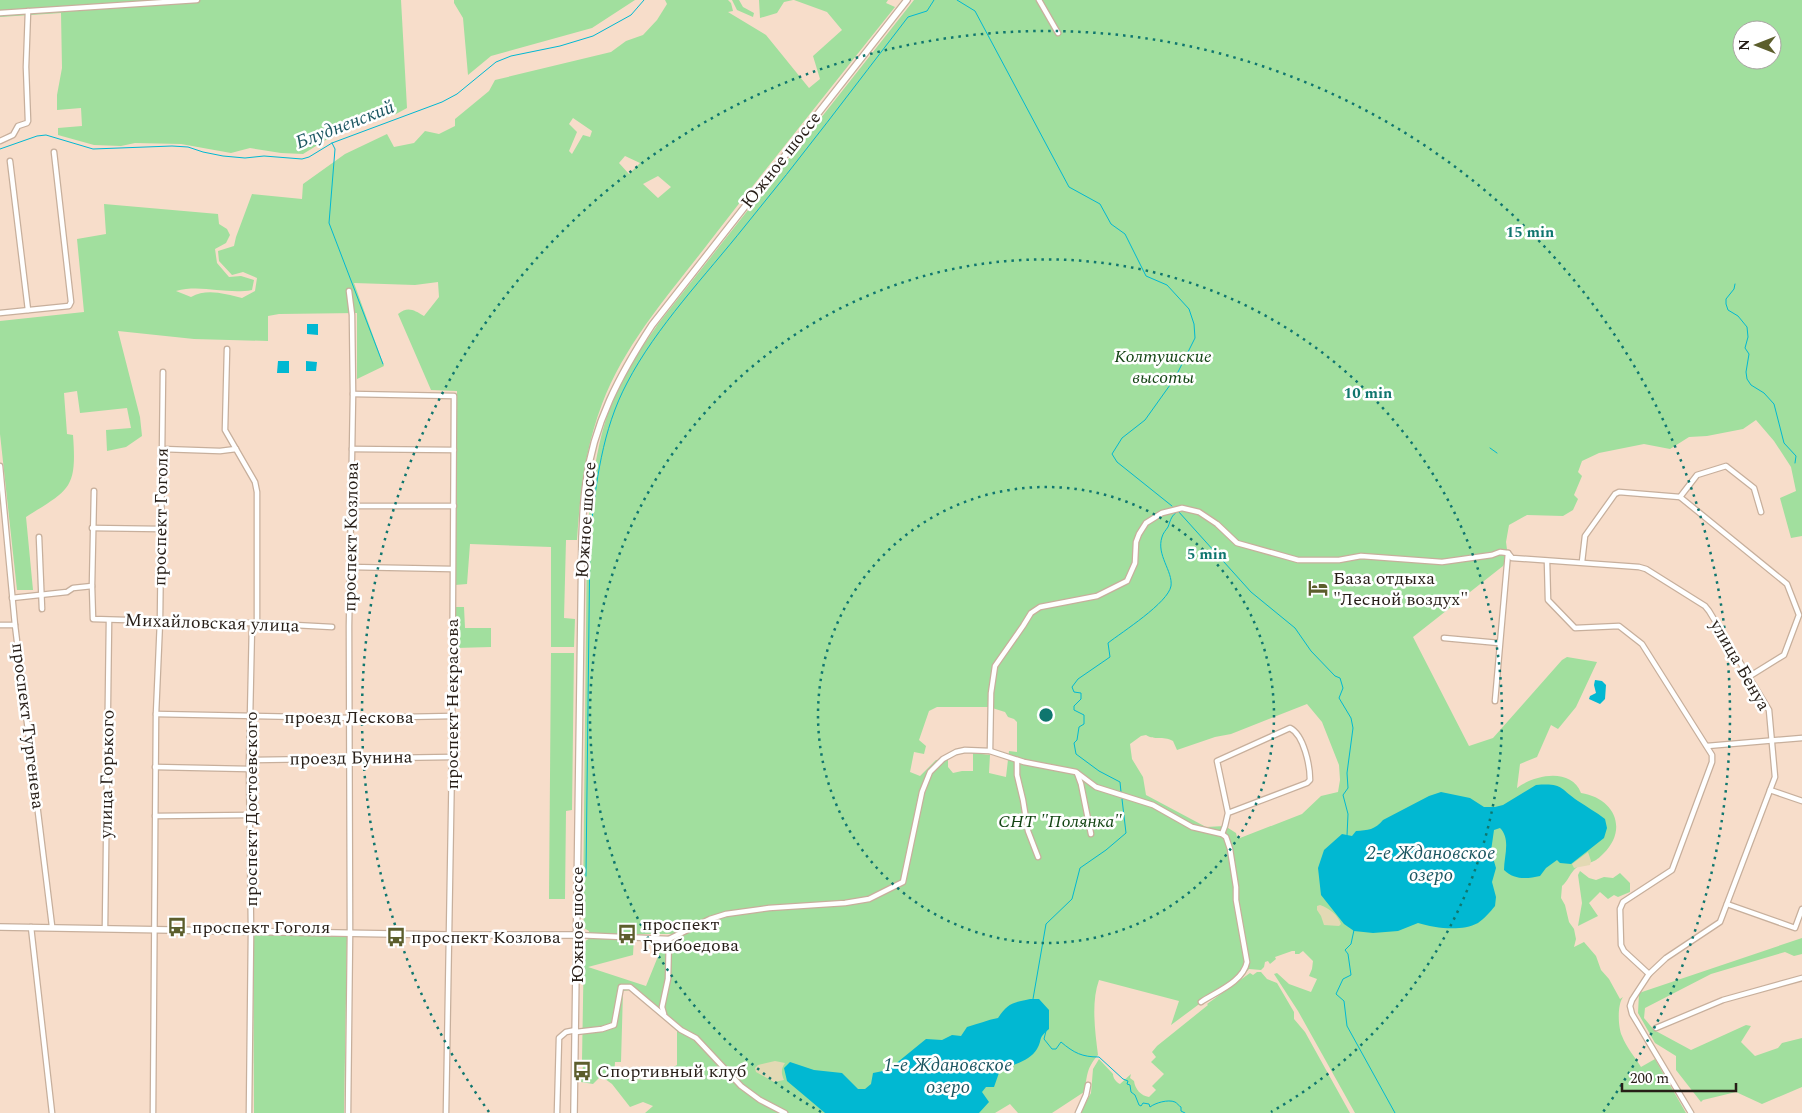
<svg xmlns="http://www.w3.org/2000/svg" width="1802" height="1113" font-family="Spectral,serif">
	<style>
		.green { fill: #a1df9e; fill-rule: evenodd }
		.sand { fill: #e3d9b4 }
		.water { fill: #01b8d2 }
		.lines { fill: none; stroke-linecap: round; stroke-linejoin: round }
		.stream { stroke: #01b8d2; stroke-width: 1 }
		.minor-casing { stroke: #c7af9c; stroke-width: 7 }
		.tertiary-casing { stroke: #c7af9c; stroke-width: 8 }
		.minor { stroke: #fff; stroke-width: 4.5 }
		.tertiary { stroke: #fff; stroke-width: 5.5 }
		.ring { fill: none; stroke: #0f766e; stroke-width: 2.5; stroke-dasharray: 2.5 5 }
		.labels { text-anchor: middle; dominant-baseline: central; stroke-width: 5; stroke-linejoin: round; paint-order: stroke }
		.street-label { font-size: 18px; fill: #271e17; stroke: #fff }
		.park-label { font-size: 18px; font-style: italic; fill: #144514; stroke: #fff }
		.poi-label { font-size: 18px; fill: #271e17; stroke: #fff; text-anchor: start }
		.water-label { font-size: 19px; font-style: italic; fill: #1a5560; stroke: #fff }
		.centre { fill: #0f766e; stroke: #fff; stroke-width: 2.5 }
		.ring-label { font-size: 15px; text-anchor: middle; font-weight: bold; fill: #0f766e; stroke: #fff; stroke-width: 5; stroke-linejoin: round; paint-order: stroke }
	</style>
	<rect width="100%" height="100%" fill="#f7ddca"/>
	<g class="green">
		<path d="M0,0H401L407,108L396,114L334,135L303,154L281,153L250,148L231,153L181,144L135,143L121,146L94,145L58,135V128L82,126L81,108L57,110V95L62,68L61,13L0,17Z"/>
		<path d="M454,0H635L592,28L491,56L468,75L463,18L454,3Z"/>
		<path d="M665,0H728L731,3L733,11L728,12L766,35L809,88L820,79L813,56L842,30L827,12L794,0H888L886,3L895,7C833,85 771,162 710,241C671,292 625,343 602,404C585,449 580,493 577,540H566L564,618L575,619L574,647H551V547L470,544L467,584L455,585L457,391L431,390L398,314C408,306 414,310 424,316L439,297L438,282L415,285L354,283L384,366L357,379V313L279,314L268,316V341L194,339L118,331L140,417L142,436L126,447L107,451L106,430L131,428L127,408L80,413L77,391L64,393L67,434L73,435C77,489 70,489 26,517L33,590H17L0,434V321L84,312L77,239L106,234L104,204L218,214L219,224L227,229L230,235L226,243L215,249L217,263L229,277L241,276L254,280L252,290C227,295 202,284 176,291L191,297C207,288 225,294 242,298L255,291L257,278L243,272L232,275L219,261L218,251L234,246L236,237L252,194L302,199L303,184L345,154L387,134L394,147L414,143L425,131L439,134L455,126V119L489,91L495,80L611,52L626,41L643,35L657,20L667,4ZM573,118L592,131L590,137L583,135L572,154L569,151L577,132L569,124ZM625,156L640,163L629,174L619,163ZM658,176L671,187L658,198L643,184Z"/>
		<path d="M732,0H739L743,7L754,13L753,17L737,10Z"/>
		<path d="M759,0H793L784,2L777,13L760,18Z"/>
		<path d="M914,0H1802V536L1791,538L1780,498L1796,491L1791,467L1774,441L1756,420L1743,429L1707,436L1689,437L1670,449L1644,444L1599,453L1582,461L1578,472L1582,476L1574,495L1578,499L1573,510L1563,516L1527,515L1509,525L1506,542L1508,557L1503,566L1413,637L1469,746L1493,738L1562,660L1567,657L1597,662L1576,707L1558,729L1551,725L1537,757L1520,764L1517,788C1534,775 1571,767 1581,793C1614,798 1629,829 1603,854C1601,856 1597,860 1594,861C1588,864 1581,863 1576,868C1570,873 1568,881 1562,886L1561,898L1565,905L1569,922L1574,929L1576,939L1574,947L1584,942L1596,956L1601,970L1609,979L1620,999L1623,997C1617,1005 1618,1027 1622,1036C1626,1047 1635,1057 1641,1067L1655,1059L1686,1113H1355L1298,1011L1274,974L1277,973L1289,984L1311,992L1317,979L1309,976L1312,969L1313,961L1303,951L1299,954H1295V951H1292L1275,957L1276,959L1270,964L1268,961L1265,962L1264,967L1261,970L1249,969L1243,976L1206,999L1171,1025L1179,1001L1099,980C1091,1002 1095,1031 1098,1055C1086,1069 1088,1074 1084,1092L1052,1113H1018L1010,1104L995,1113H645L653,1106L643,1102L630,1107L612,1084L601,1076L593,1084L581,1082L583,1066L582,1061L584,942L590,938H634L633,955L588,967L646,986L661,949L679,938L680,934H589V931L584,928L583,908L587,537C592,478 598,418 630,365C638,351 649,338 658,324ZM1742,30H1772V60H1742ZM1307,704L1322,722L1339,765L1340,780L1338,792L1321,796L1302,814L1240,838L1237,837L1236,833L1225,826L1206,827L1146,795L1143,777L1132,759L1130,744L1141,736L1146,735C1155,741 1162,735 1173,741L1177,750L1215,737L1231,734ZM937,707H989L1005,712L1008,717L1014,719L1017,722V752L1009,751L1006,777L989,773L990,755L973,753V771H962L953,773L948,767V759L936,760L920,776L910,772L914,752L924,754L926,746L919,740L929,711ZM631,990L677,1031V1065L650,1080L614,1078L615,1062H621L623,991Z"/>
		<path d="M456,607H464L465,628H491V647L456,648Z"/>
		<path d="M551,653H574L572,810L566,811L565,899H549Z"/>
		<path d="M1580,871L1589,878L1596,880L1604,877L1613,878L1620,873L1630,883V892L1618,897L1614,895L1608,899L1600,892L1589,903L1598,916L1578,926L1582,903L1578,875Z"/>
		<path d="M253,935L347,936L344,1113H254Z"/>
		<path d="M1802,938V954L1794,956L1785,952L1711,974L1645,1008L1644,1018L1654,1030L1691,1050L1746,1025L1751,1026L1741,1042L1755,1056L1778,1048L1782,1043L1802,1038V1087L1762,1104L1736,1092L1703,1100L1701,1102L1676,1070V1056L1655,1043L1638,1013L1639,993Z"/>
		<path d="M1257,972H1261L1267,979L1277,983L1294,1012V1019L1305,1032L1350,1113H1080L1091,1093L1093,1069L1099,1059L1113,1074C1113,1078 1116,1082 1120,1084L1131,1074L1130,1078L1134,1081C1135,1089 1141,1096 1149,1097L1156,1090L1152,1086L1164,1074L1151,1062L1156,1057L1152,1052L1157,1046L1208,1005L1207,1004L1250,973L1253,975Z"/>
	</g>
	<g class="sand">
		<path d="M1588,852L1591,861L1590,865L1574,868L1572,864Z"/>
		<path d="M1320,905C1329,908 1338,915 1341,924L1339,926L1324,925L1321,916L1317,910V906Z"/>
		<path d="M775,1061L785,1063C781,1069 781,1073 784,1080L774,1082L756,1072L755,1068L758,1065Z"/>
	</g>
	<g class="water">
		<path d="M307,324H318V335L307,334Z"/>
		<path d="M278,361H289V373H277Z"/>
		<path d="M306,361L317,362L316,371H306Z"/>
		<path d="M1595,680L1602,681L1606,685L1605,699L1600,704L1589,699L1590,696L1596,693L1594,685Z"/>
		<path d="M1536,785C1563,783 1559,788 1578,801C1587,807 1596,812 1605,819L1607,828L1604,838L1571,864L1560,863L1557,860L1546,868L1540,876C1527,879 1514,880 1504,870C1504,856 1511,839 1500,828L1494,830L1491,851L1496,868L1492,882L1496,897L1495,906C1490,912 1484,919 1478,923C1461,932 1435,928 1418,923L1398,931L1373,933L1354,931L1344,924L1321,895L1318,868L1324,850L1342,834L1352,836L1356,831C1368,830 1375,830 1383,820L1429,796L1441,792L1470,798L1484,807H1495L1503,805Z"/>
		<path d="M1030,999H1039L1049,1010V1029C1037,1039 1043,1039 1037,1049C1030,1061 1012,1065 1000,1070L994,1087H986L982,1092L989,1102L979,1113H825L787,1081L784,1068L790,1062L814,1070L842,1073L858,1089H865L871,1084L873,1073L888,1070L926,1039L942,1040L952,1035L961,1036L967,1027C978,1024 987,1020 998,1018C1008,1003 1012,1003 1030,999Z"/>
	</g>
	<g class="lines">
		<g class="stream">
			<path d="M957,0L975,11L1069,187L1100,204L1111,224L1125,234L1146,276L1167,285L1189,309L1194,324L1195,338L1175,378L1145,420L1122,438L1112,454L1117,462L1172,506"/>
			<path d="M332,143L335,149L329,223L383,364"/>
			<path d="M0,149L37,136L46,135L93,149L172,146L188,147L203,152L223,156L245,158L264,156L302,159L309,157L332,143L442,102L457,94L496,62L511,56L560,46L593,36L631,15L644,0"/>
			<path d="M1735,284L1734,289L1726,299V304L1728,310L1738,316L1747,327L1748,337L1745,348L1749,354L1746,372L1747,379L1751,385L1764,393L1774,404L1784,443L1796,456L1795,463"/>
			<path d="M1490,448L1497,453"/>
			<path d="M1178,511L1251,592L1295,628L1311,651L1335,676L1340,678L1343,688L1339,698L1351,718L1353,728L1347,773L1348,788L1343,795L1348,814L1347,836"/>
			<path d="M1121,792L1120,782L1099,771L1076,754L1074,743L1077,740L1079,727L1084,724V715L1074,710V706L1081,699V693L1074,692L1072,687L1078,679L1110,657L1108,643C1122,632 1168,603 1171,586C1173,571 1156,555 1162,537C1163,533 1166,530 1168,527C1171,519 1171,516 1178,511"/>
			<path d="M586,876L590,536C596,483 602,430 627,383C656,327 706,275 745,226C801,158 854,87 908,17L927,11L934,0"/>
			<path d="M1354,930L1351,944L1345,950L1348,954L1351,975L1343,979L1336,994L1344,1001L1347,1026L1395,1113"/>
			<path d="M1033,999L1046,924L1072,899L1080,868L1106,850L1126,833L1122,799"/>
			<path d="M1046,1031L1044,1039L1052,1049H1056L1061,1042C1074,1053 1082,1057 1099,1057L1123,1079L1128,1081L1127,1084L1130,1085L1131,1092L1135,1095L1139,1105L1141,1106L1143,1103L1149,1104L1150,1107C1155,1103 1168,1099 1175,1102C1177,1103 1179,1106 1181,1107V1111L1185,1113"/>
		</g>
		<defs>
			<g id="minor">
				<path d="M1039,0L1058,33"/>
				<path d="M0,13L197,0"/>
				<path d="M0,141L13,135L18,126L27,123L28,121L26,67L28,11"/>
				<path d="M10,161L28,310"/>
				<path d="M0,313L69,306L71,302L54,152"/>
				<path d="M227,349L225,430L255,482L257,492V623"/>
				<path d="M353,394L454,396L452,757L446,1113"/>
				<path d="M162,449L220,451L236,449"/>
				<path d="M352,449L454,450"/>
				<path d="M0,466L15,625L52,926"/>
				<path d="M94,491L92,586L93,619L160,621L164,623H257L332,627"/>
				<path d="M1680,497L1697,475L1726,466L1754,488L1761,512"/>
				<path d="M351,506H454"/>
				<path d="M92,528L160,529"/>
				<path d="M39,537L42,609"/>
				<path d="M1547,561L1548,600L1575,628L1619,626L1642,644L1712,755V762L1672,870L1623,902L1620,909L1621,945L1624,951L1649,974"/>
				<path d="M1582,562L1585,536L1615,494L1619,492L1680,497L1787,584L1799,615L1784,655L1750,676"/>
				<path d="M350,567L452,569"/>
				<path d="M12,598L67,592L73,588L92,586"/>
				<path d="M0,625H15"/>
				<path d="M1444,638L1499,643"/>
				<path d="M1495,701L1508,553"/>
				<path d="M156,714L351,718L453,716"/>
				<path d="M1707,746L1802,738"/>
				<path d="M990,751L991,693L995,666L1023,626L1031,613L1040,607L1097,596L1127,581L1135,563L1136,542L1139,534L1146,523L1162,513L1182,508L1199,512L1217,524L1237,543L1298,560H1339L1361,556L1442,562L1492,555L1500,552L1508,553L1512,558L1639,567L1646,569L1705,606L1709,611L1769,710L1775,777L1720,922L1666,958L1649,974L1632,1000L1630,1006L1632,1014L1691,1113"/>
				<path d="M250,760L452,757"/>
				<path d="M1017,760V775L1023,800L1028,831L1038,857"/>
				<path d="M155,767L249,769"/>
				<path d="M1077,773L1081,784L1091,834"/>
				<path d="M1770,790L1802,801"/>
				<path d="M155,816L250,815"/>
				<path d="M1222,834L1225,826L1228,813L1307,783L1310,780C1310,766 1304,735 1290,728L1217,761L1228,813"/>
				<path d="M1727,904L1795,928L1802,909"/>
				<path d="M31,927L52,1113"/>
				<path d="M105,928L109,621"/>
				<path d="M576,935L669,939L710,919L726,914L769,908L845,903L869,899L903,882L922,792L930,772L943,759L956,752L965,750L990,751L1024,762L1076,772L1096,787L1153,805L1192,827L1222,834L1226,837L1230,849L1236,887V900L1247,962C1243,982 1216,992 1201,1002"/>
				<path d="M664,1014L662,1007L668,979L669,939"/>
				<path d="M1656,1028L1723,1000L1802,978"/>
				<path d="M576,1032L602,1029L614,1025L621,987H630L681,1030L696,1038L741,1086L760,1100L785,1113"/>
				<path d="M153,1113L156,714L160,621L163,372"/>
				<path d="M249,1113L251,931L249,766L252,624"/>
				<path d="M348,1113L350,933L349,626L353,394L352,315L349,291"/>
				<path d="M557,1113L559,1038L566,1032L576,1030"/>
				<path d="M1078,1113L1086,1095L1088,1085"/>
			</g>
			<g id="tertiary">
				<path d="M0,927L448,935H576"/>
				<path d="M574,1113L582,537C583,519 583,501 586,483C593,424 620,374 652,325L907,0"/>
			</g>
		</defs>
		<use href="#minor" class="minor-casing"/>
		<use href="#tertiary" class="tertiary-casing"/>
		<use href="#minor" class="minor"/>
		<use href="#tertiary" class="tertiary"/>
	</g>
	<g class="ring">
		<circle cx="1046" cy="715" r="228"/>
		<path d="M821 1112A456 456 0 1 1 1271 1112"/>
		<path d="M489 1112A684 684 0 1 1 1603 1112"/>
	</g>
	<defs>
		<symbol id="hotel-bare" viewBox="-9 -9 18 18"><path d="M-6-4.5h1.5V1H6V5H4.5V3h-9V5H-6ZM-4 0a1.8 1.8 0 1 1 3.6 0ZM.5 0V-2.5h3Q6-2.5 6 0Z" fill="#5c5e2c" stroke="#fff" stroke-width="2.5" paint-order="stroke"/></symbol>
		<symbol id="bus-bare" viewBox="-9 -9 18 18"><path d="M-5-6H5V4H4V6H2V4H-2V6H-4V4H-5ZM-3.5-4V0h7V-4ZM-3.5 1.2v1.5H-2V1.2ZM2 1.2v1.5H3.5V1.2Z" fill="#5c5e2c" stroke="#fff" stroke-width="2.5" paint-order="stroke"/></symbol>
	</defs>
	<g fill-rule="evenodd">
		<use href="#hotel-bare" x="1304" y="574" width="28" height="28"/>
		<use href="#bus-bare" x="163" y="913" width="28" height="28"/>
		<use href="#bus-bare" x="613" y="920" width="28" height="28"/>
		<use href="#bus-bare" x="382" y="923" width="28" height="28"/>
		<use href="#bus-bare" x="568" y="1057" width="28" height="28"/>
	</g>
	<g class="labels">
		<g class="street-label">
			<text transform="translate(781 160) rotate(-52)">Южное шоссе</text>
			<text transform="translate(161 517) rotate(-89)">проспект Гоголя</text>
			<text transform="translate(586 520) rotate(-86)">Южное шоссе</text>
			<text transform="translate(351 537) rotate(-89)">проспект Козлова</text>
			<text transform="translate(212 623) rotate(2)">Михайловская улица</text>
			<text transform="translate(1740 665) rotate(60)">улица Бенуа</text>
			<text transform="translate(452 704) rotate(-90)">проспект Некрасова</text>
			<text x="349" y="717">проезд Лескова</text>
			<text transform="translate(28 726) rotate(83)">проспект Тургенева</text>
			<text transform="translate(351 758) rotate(-1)">проезд Бунина</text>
			<text transform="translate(107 774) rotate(-89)">улица Горького</text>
			<text transform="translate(251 809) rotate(-90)">проспект Достоевского</text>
			<text transform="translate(577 925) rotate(-90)">Южное шоссе</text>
		</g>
		<g class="park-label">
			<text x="1163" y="356">Колтушские<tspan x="1163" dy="21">высоты</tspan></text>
			<text x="1060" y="821">СНТ "Полянка"</text>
		</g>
		<g class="poi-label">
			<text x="1333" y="578">База отдыха<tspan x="1333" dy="21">"Лесной воздух"</tspan></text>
			<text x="642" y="924">проспект<tspan x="642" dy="21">Грибоедова</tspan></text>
			<text x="192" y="927">проспект Гоголя</text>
			<text x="411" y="937">проспект Козлова</text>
			<text x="597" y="1071">Спортивный клуб</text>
		</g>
		<g class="water-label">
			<text transform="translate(345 125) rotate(-21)">Блудненский</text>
			<text x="1431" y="853">2-е Ждановское<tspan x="1431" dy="22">озеро</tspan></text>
			<text x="948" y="1065">1-е Ждановское<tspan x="948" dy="22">озеро</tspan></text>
		</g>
	</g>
	<circle cx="1046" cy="715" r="8" class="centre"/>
	<g class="ring-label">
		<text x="1530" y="237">15 min</text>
		<text x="1368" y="398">10 min</text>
		<text x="1207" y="559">5 min</text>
	</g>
	<g transform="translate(1757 45) rotate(270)"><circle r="24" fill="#ffffff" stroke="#a9a5a2"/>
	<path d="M0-4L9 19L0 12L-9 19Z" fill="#5c5e2c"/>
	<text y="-8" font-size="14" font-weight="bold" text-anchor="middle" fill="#271e17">N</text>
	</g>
	<path d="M1622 1083v8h114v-8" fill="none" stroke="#271e17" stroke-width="2.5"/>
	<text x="1630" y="1083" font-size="15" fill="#271e17" stroke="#ffffff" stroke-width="4" paint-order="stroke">200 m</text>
</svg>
